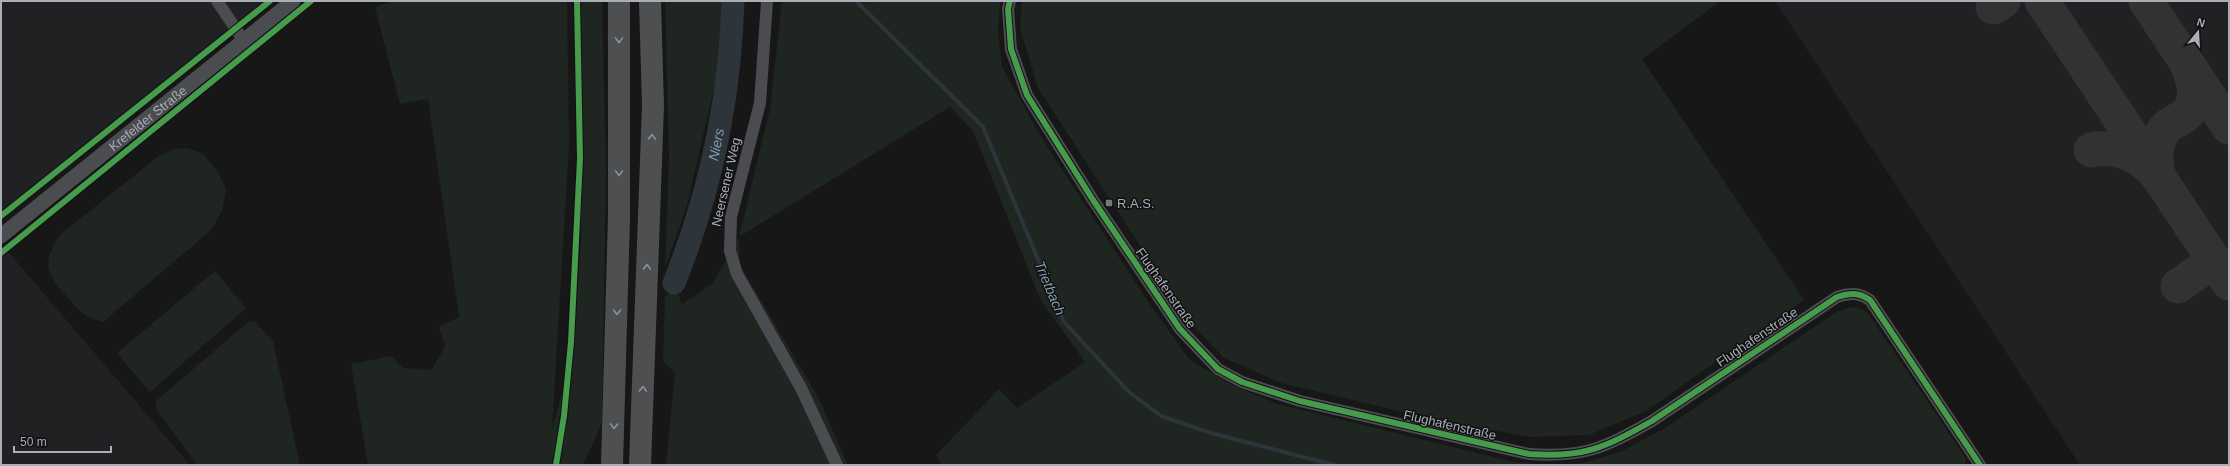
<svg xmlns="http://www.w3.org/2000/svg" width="2230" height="466" font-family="Helvetica,sans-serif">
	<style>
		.built { fill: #212123 }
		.green { fill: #1f2520 }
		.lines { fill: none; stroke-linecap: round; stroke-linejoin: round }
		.stream { stroke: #2d343a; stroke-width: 4 }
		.river { stroke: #2d343a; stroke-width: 23 }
		.taxiway { stroke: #323232; stroke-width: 35 }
		.minor { stroke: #4b4c4f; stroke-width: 12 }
		.tertiary { stroke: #4b4c4f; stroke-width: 15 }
		.motorway { stroke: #4d4f51; stroke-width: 22 }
		.cycleway-casing { stroke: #111113; stroke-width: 8 }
		.cycleway { stroke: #469c4c; stroke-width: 6 }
		.oneway { stroke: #8d9298 }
		.poi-dot { fill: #76797f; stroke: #111113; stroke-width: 1.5 }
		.labels { text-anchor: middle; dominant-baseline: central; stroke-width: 3; stroke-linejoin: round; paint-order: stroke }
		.street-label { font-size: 13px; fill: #a9aeb7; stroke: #111113 }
		.poi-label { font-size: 13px; fill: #a9aeb7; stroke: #111113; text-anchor: start }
		.water-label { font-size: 14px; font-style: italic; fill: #839daf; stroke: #111113 }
	</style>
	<rect width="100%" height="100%" fill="#171717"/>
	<g class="built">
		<path d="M1,1H266L1,215Z"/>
		<path d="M1775,1H2229V465H2080Z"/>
		<path d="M1,247L10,254L190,465H1Z"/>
	</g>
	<g class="green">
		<path d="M392,1H567L569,146L552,429L572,358L581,239L579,1H602L606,169L602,423L583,465H368L351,364L391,356L403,368L431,370L445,347L439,327L459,317L428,99L400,104L375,7Z"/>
		<path d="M665,1H722V10L717,75L687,205L665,268L669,157Z"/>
		<path d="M782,1H1000L998,33L1002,67L1043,140L1145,297L1189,359L1232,385L1278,404L1514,462L1549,465L1583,463L1622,451L1665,428L1829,317C1843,309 1854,302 1868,313L1966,459L1965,465H942L936,455L999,389L1017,408L1085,362L1040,299L973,131L950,107L739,237L740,265L818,397L848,465H666L675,373L663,361L665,296L677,291L682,304L712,284L739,237L770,109Z"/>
		<path d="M1022,1H1721L1642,59L1804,300L1646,411L1589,435L1529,437L1428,418L1281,383L1224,358L1190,323L1038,88L1020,28Z"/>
		<path d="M187,148L203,154L218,172L226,189L222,211L211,230L103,322C83,317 81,312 68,298C46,273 40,263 62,233L160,155L174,149Z"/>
		<path d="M215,271L246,308L150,392L117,353Z"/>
		<path d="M254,321L273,341L300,465H197L156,409V401L248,322Z"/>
	</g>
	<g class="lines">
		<path class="stream" d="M856,1L983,127L1064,322L1128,391L1161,416L1211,433L1334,465"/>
		<path class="river" id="s1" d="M674,283C711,192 730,99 733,1"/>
		<g class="taxiway">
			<path d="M2042,1L2229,283"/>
			<path d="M2146,1L2229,127"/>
			<path d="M1993,7L2003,1"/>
			<path d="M2091,150C2120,145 2141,156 2159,177C2154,160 2154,138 2169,125C2173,122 2178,120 2183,117C2201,104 2194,81 2187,63"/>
			<path d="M2178,286L2214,261"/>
		</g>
		<g class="minor">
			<path d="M217,1L244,41"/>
			<path d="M767,1L760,103L731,217L730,251L737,274L801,388L837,465"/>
			<path d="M1010,1L1008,9L1011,49L1027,95L1093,200L1180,329L1218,369L1242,382L1300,401L1529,454C1584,458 1604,448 1652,421L1837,297C1850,293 1858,292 1870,300L1980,465"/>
		</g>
		<path class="tertiary" id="s2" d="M1,236L293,1"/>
		<g class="motorway">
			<path d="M612,465L619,217V1"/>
			<path d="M640,465L653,106L650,1"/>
		</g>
		<defs>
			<g id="cycleway">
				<path d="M1010,1L1008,9L1011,49L1027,95L1093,200L1180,329L1218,369L1242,382L1300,401L1529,454C1584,458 1604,448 1652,421L1837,297C1850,293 1858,292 1870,300L1980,465"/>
				<path d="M1,216L270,1"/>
				<path d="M1,253L311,1"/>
				<path d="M556,465L564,416L571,342L580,159L577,1"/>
			</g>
		</defs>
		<use href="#cycleway" class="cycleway-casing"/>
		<use href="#cycleway" class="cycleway"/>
	</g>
	<defs><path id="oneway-chevron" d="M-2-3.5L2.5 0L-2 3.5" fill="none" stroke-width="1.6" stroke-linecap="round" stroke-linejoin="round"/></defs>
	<g class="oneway">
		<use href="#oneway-chevron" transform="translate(619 40) rotate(90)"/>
		<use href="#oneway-chevron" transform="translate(652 137) rotate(-88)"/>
		<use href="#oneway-chevron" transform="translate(619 173) rotate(89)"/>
		<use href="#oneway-chevron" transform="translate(647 267) rotate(-88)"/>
		<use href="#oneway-chevron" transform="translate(617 312) rotate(91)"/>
		<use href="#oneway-chevron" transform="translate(643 389) rotate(-88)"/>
		<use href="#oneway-chevron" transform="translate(614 426) rotate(92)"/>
	</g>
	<rect class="poi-dot" x="1105" y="199" width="8" height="8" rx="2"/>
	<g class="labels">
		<g class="street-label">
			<text stroke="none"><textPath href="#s2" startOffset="188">Krefelder Straße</textPath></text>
			<text transform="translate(726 182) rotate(-77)">Neersener Weg</text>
			<text transform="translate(1166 288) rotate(55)">Flughafenstraße</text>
			<text transform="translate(1757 337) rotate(-34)">Flughafenstraße</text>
			<text transform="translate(1450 425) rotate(13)">Flughafenstraße</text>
		</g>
		<g class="poi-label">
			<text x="1117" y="203">R.A.S.</text>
		</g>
		<g class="water-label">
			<text stroke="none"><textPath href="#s1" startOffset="145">Niers</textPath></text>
			<text transform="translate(1050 288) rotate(67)">Trietbach</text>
		</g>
	</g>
	<rect width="2230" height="466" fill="none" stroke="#a9aeb7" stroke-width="4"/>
	<g transform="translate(2198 32) rotate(18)" stroke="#111113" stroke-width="3" paint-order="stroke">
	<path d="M0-3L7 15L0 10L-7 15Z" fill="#a9aeb7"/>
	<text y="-6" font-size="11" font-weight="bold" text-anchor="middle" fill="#a9aeb7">N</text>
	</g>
	<path d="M14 446v6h97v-6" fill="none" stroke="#a9aeb7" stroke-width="2"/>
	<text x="20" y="446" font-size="12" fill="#a9aeb7" stroke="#111113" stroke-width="3" paint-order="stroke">50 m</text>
</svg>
